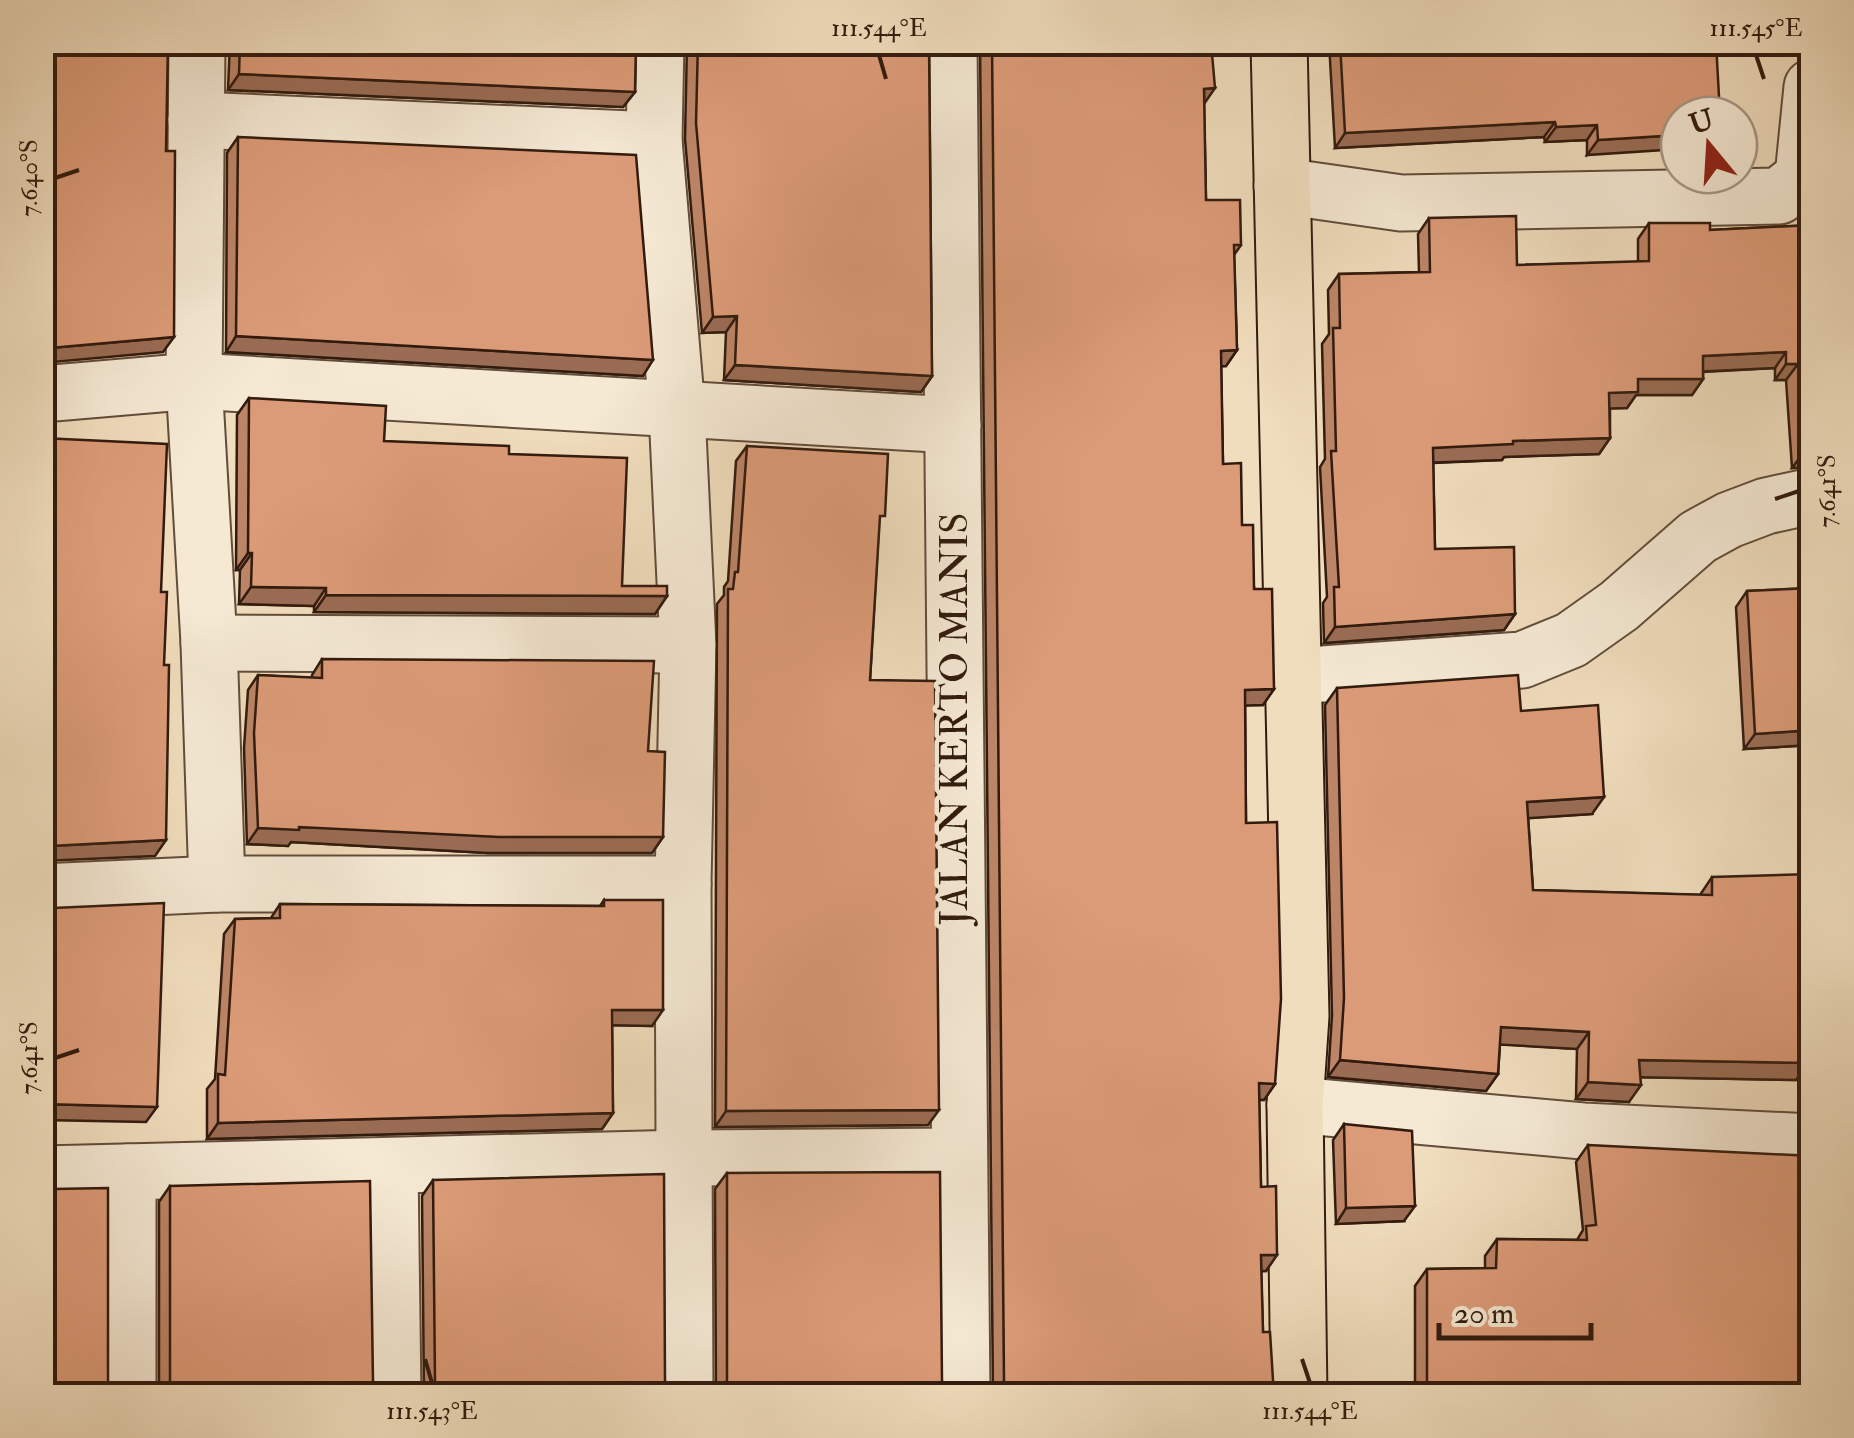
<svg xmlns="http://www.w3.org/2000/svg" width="1854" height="1438" font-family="'IM FELL Double Pica',serif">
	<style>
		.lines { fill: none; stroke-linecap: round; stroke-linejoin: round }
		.minor-casing { stroke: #624c3a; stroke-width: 59 }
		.major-casing { stroke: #321b0e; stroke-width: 59 }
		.minor { stroke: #f5e9d4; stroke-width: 55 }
		.major { stroke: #f0ddbd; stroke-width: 55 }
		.wall { fill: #bd8567; stroke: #321b0e; stroke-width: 2.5 }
		.shaded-wall { fill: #9a6c54; stroke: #321b0e; stroke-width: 2.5 }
		.building { fill: #dc9b78; stroke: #321b0e; stroke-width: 2.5 }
		.ticks { fill: none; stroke: #321b0e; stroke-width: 4 }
		.labels { text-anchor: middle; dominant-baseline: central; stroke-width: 9; stroke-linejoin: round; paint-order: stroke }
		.street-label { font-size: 38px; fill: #321b0e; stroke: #f5e9d4 }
		.neatline { fill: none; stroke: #321b0e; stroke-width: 4 }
		.ticks-label { font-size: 25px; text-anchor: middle; fill: #321b0e }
	</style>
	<rect width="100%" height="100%" fill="#f0ddbd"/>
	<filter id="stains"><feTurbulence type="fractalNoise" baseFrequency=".002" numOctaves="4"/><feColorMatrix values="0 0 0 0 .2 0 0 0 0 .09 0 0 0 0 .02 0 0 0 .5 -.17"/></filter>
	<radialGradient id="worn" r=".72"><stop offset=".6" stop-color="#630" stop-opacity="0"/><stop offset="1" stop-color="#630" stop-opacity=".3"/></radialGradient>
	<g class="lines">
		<defs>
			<g id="minor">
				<path d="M197,42L194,381L209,643L217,884"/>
				<path d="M656,42L654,140L677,411L688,645L683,884L685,1396"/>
				<path d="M949,42L962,1396"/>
				<path d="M196,120L654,140"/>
				<path d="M1282,186L1401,203L1779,196L1803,177L1812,87"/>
				<path d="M42,394L194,381L953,425"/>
				<path d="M209,643L688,645"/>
				<path d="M1294,676L1522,660L1571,640L1619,606L1698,537L1729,520L1766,506L1812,496"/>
				<path d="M42,892L217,884H683"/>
				<path d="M1295,1105L1583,1131L1812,1142"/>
				<path d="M390,1166L393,1396"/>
				<path d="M128,1172V1396"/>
				<path d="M42,1174L684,1158L958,1156"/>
			</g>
			<path id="major" d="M1279,42L1301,1016L1295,1105L1299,1396"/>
		</defs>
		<use href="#minor" class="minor-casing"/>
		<use href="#major" class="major-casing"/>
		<use href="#minor" class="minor"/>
		<use href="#major" class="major"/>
	</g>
	<g class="wall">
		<path d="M230,42H636L635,92L623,107L228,90Z"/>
		<path d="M929,42L932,376L921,392L724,380L726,332L702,333L685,139L687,43Z"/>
		<path d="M980,42H1211L1204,103L1206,200L1241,245L1234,255L1237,350L1226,366H1221L1223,464L1242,525L1274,689L1263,705H1245L1246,823L1275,1084L1264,1100H1259L1261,1187L1266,1271H1261L1263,1332L1274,1396H993Z"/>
		<path d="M1329,42H1716L1587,155V140L1545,142L1544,137L1335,148Z"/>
		<path d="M238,137L643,376L226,352L227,153Z"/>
		<path d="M1429,218L1517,265L1638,262V239L1649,223L1710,230L1812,225V467L1792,468L1786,380H1775V368L1703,372V379L1692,395H1636L1627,408H1610V438L1599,454L1504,457L1502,460L1433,463L1435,549L1515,614L1504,630L1324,643L1323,603L1327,597L1320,467L1325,459L1322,344L1329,334L1328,290L1339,274L1419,272L1418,234Z"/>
		<path d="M249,398L384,441L509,454L622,586L667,596L655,614L314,612V606L239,604L240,570H236L237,415Z"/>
		<path d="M747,446L879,524L870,680L928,1125L715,1127L717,604L724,595V587L728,581L736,461Z"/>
		<path d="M1812,588V745L1744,749L1736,607L1747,591Z"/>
		<path d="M322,659L648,751L663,837L652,853H488L291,842L288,846L247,844L244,748L248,690L258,675L312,678V675Z"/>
		<path d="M1337,688L1521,711L1592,814L1528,818L1533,890L1700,895L1712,877L1812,963L1808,964V1063L1796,1080L1640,1077L1629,1102L1576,1099L1577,1049L1500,1044L1498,1074L1486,1091L1328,1077L1332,1015L1325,705Z"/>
		<path d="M604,900L652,1026L612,1025L613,1113L602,1129L207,1139V1089L215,1079L224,934L235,919L271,918L280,904L600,906Z"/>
		<path d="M1344,1124L1404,1221L1336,1224L1333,1140Z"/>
		<path d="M1588,1145L1812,1396H1415V1286L1427,1269L1485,1268V1256L1497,1239L1577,1240L1583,1230L1576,1162Z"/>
		<path d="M727,1173L942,1381L946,1396H716L715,1189Z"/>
		<path d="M433,1180L665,1381L669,1396H424L422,1196Z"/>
		<path d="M170,1186L373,1381L377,1396H159V1202Z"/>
	</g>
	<g class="shaded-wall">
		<path d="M239,74L635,92L623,107L228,90Z"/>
		<path d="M1215,88L1204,104V89Z"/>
		<path d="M1555,122L1544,137L1335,148L1345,133Z"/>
		<path d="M1597,125L1587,140L1545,142L1556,127Z"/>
		<path d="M1679,135V149L1587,155L1598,140Z"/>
		<path d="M737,316L726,332L702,333L713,317Z"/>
		<path d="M236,336L653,360L643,376L226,352Z"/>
		<path d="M174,337L163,352L42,363V350L50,348Z"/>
		<path d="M1237,350L1226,366L1210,367L1221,351Z"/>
		<path d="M1786,352L1775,368L1692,372L1703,356Z"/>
		<path d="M1786,364H1798L1786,380H1775Z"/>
		<path d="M735,365L932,376L921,392L724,380Z"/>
		<path d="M1638,379H1703L1692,395H1636L1627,408L1598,409L1609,393Z"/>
		<path d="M1610,438L1599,454L1504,457L1502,460L1422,463L1433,448L1513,441Z"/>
		<path d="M1812,452V467L1792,468L1803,453Z"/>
		<path d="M248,553H252L240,570H236Z"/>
		<path d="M251,587L326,588L314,606L239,604Z"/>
		<path d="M326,595L667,596L655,614L314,612Z"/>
		<path d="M1515,614L1504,630L1324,643L1335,627Z"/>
		<path d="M1274,689L1263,705L1234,706L1245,690Z"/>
		<path d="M1812,730V745L1744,749L1755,734Z"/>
		<path d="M1604,797L1592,814L1516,819L1527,802Z"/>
		<path d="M299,827L663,837L652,853H488L291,842L288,846L247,844L258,828Z"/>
		<path d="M166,840L155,856L42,861V848L50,846Z"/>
		<path d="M1808,947H1812V963L1797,964Z"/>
		<path d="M612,1010H663L652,1026L602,1025Z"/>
		<path d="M1501,1027L1589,1032L1577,1049L1489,1044Z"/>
		<path d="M1340,1060L1498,1074L1486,1091L1328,1077Z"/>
		<path d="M1639,1060L1808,1063L1796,1080L1627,1077Z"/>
		<path d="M1588,1082L1641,1085L1629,1102L1576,1099Z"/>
		<path d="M1259,1083L1275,1084L1264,1100L1248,1099Z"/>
		<path d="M42,1104L157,1107L146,1122L42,1120Z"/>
		<path d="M939,1110L928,1125L715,1127L726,1111Z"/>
		<path d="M613,1113L602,1129L207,1139L218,1123Z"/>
		<path d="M1415,1206L1404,1221L1336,1224L1346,1208Z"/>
		<path d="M1261,1255H1277L1266,1271H1250Z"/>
	</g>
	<g class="building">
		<path d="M42,42H168L166,151H175L174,337L50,348L42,350Z"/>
		<path d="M240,42H636L635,92L239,74Z"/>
		<path d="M698,42H929L932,376L735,365L737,316L713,317L696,123Z"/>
		<path d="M992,42H1211L1215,88L1204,89L1206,200H1240L1241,245H1234L1237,350L1221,351L1223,464L1241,463L1242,525H1253L1254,589H1272L1274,689L1245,690L1246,823L1277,822L1281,999L1275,1084L1259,1083L1261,1187L1276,1186L1277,1255H1261L1263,1332H1270L1274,1396H1000L1004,1380Z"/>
		<path d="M1340,42H1716L1720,115H1679V135L1598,140L1597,125L1556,127L1555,122L1345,133Z"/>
		<path d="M238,137L636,155L653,360L236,336Z"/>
		<path d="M1516,216L1517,265L1649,261V223H1710V230L1812,225V452L1803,453L1798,364H1786V352L1703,356V379H1638V392L1609,393L1610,438L1513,441V444L1433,448L1435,549L1514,547L1515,614L1335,627L1334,587H1339L1331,451H1336L1333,328H1340L1339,274L1430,272L1429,218Z"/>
		<path d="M249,398L386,406L384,441L509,446V454L627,458L622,586H667V596L326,595V588L251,587L252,553H248Z"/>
		<path d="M42,438L167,444L161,592H167L164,665H169L166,840L50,846L42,848Z"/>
		<path d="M747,446L888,454L885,516H880L870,680L935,681L939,1110L726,1111L728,589H733L735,572H738Z"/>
		<path d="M1812,588V730L1755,734L1747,591Z"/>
		<path d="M322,659L654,661L648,751L665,752L663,837H499L299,827V830L258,828L254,733L258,675L322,678Z"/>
		<path d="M1518,675L1521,711L1598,705L1604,797L1527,802L1533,890L1712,895V877L1812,874V947H1808V1063L1639,1060L1641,1085L1588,1082L1589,1032L1501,1027L1498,1074L1340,1060L1344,998L1337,688Z"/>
		<path d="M604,900H663V1010H612L613,1113L218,1123V1074L225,1075L235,919L280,918V904L604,906Z"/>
		<path d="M164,903L157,1107L42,1104V905L53,908Z"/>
		<path d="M1344,1124L1412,1131L1415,1206L1346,1208Z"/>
		<path d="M1588,1145L1812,1156V1396H1427V1269L1496,1268L1497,1239L1587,1240L1586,1226L1596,1225Z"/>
		<path d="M940,1172L942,1381L946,1396H723L727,1380V1173Z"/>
		<path d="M664,1174L665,1381L669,1396H431L435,1380L433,1180Z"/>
		<path d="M370,1181L373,1381L377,1396H166L170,1381V1186Z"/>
		<path d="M42,1187L53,1189L108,1188V1381L112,1396H42Z"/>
	</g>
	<path class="ticks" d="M879,55L886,79M1756,55L1764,79M55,178L79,170M1775,499L1799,491M55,1058L79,1050M425,1359L432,1383M1302,1359L1310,1383"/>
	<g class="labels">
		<g class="street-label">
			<text transform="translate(955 719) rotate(-90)">JALAN KERTO MANIS</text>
		</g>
	</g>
	<rect width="1854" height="1438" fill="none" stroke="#f0ddbd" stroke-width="110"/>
	<g transform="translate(1709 145) rotate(342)"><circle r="48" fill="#f5e9d4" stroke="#a79785" stroke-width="2.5"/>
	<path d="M0-8L18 38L0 25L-18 38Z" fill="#8f2418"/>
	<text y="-15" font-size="28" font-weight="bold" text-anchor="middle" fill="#321b0e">U</text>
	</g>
	<path d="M1439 1323v15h152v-15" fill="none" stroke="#321b0e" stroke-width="5"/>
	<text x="1454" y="1323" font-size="30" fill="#321b0e" stroke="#f5e9d4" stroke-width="8" paint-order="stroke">20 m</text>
	<rect x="55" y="55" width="1744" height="1328" class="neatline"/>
	<g class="ticks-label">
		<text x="879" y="36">111.544°E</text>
		<text x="1756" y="36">111.545°E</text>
		<text transform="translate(28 178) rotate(-90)" y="9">7.640°S</text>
		<text transform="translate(1826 491) rotate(-90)" y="9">7.641°S</text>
		<text transform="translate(28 1058) rotate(-90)" y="9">7.641°S</text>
		<text x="432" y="1419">111.543°E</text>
		<text x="1310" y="1419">111.544°E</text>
	</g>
	<rect width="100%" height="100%" filter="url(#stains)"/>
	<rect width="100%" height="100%" fill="url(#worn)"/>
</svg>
